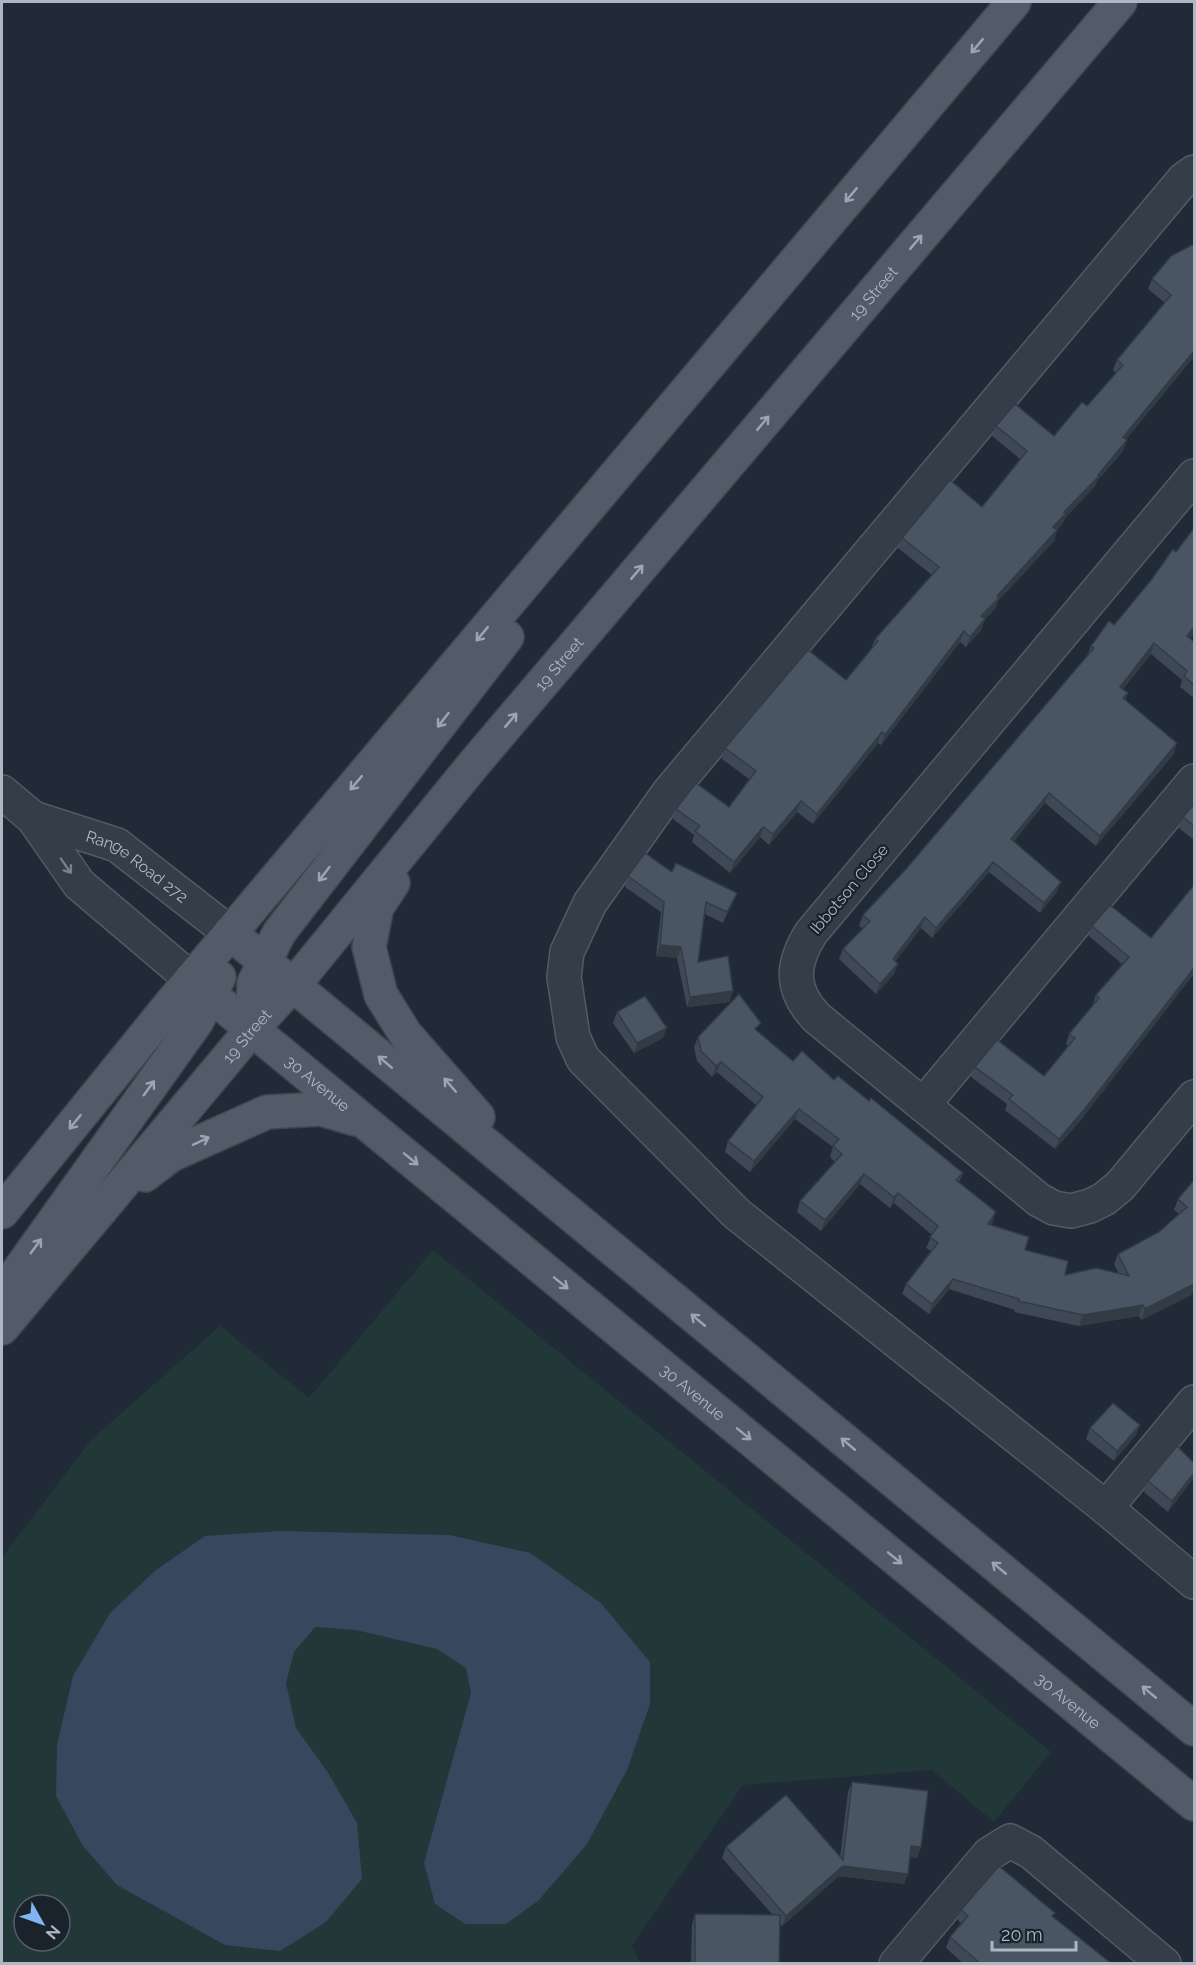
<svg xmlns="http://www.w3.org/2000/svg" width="1196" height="1965" font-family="Raleway,sans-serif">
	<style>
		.green { fill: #223738; fill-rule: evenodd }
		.water { fill: #35485e }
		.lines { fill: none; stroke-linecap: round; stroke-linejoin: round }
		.minor-casing { stroke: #515b65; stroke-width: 36 }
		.major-casing { stroke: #3d4651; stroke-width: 36 }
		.minor { stroke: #343d48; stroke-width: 33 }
		.major { stroke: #525c68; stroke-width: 33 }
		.wall { fill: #3f4955 }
		.shaded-wall { fill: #333c45 }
		.building { fill: #495563; stroke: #333c45; stroke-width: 1.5 }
		.oneway { stroke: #9ca6b2 }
		.oneway2 { stroke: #77818c }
		.labels { text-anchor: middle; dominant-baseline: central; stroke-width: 4.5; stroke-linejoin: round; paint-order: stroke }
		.street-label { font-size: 16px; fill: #aeb8c4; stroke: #1a222c }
	</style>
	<rect width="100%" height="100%" fill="#212b37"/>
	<path class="green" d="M433,1250L1051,1752L994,1822L932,1770L743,1785L632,1945L640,1963H2V1557L92,1439L220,1326L309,1398ZM24,1905H60V1941H24Z"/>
	<path class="water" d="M280,1531L449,1535L530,1553L601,1603L650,1662V1704L627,1770L587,1844L539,1900L506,1924H465L435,1904L424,1863L471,1693L466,1668L437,1649L356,1630L315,1627L294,1652L286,1683L296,1728L329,1774L357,1823L362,1879L326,1922L280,1951L225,1945L117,1885L83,1846L56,1796L57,1745L73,1676L110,1613L156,1570L205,1536Z"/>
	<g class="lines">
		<defs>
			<g id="minor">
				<path d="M1194,172L1184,179L669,792L590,903L567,952L564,977L573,1037L583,1059L737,1214L1106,1508L1194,1582"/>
				<path d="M1194,476L811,933C791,965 790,990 817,1018L1039,1200L1054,1208L1071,1211L1090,1206L1104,1199L1120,1186L1194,1097"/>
				<path d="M2,792L33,818L79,884L191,979"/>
				<path id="s1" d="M33,818L117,845L230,933"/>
				<path d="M923,1105L1194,781"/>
				<path d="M1106,1508L1194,1402"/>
				<path d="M896,1964L989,1854L1010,1841L1031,1852L1164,1964"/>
			</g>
			<g id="major">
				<path d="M393,883L377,907L369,947L381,995L406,1035L478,1117"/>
				<path d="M230,933L1194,1729"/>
				<path id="s2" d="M191,979L1194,1804"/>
				<path d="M252,1029L254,983L279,933L507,637"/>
				<path d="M145,1175L171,1155L267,1112L321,1109L355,1119"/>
				<path d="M2,1212L173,1001L1014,2"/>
				<path d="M2,1294L197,1021L219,977"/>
				<path id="s3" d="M2,1328L252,1029L306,970L473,765L1120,2"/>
			</g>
		</defs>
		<use href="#minor" class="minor-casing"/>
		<use href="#major" class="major-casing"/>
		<use href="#minor" class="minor"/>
		<use href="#major" class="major"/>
	</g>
	<g class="wall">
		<path d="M1194,244L1126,439L1127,440L1123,451L1097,481L1095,486L1065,518L1062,524L1057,530L1054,541L998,601L995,609L985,619L981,630L966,647L960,642L881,745L878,743L813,824L797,812L769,845L760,837L730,873L692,842L694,835L673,819L676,809L729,807L749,779L722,759L725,748L846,680L871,649L875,639L932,575L898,548L902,538L982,507L1020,459L992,436L996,426L1054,436L1087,406L1116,373L1113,370L1117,360L1165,303L1148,289L1152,279Z"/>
		<path d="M1114,625L1194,633L1190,638L1194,642V698L1180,687L1182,680L1151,654L1123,689L1128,693L1125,700L1174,754L1096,846L1045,803L1014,841L1057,892L1040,913L989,872L932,938L921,928L895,961L898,964L894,974L876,994L839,959L843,949L863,929L859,926L863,915L906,869L1087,656L1091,646Z"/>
		<path d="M1194,804V840L1179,828L1183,817Z"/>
		<path d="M672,872L737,893L723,923L705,914L698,962L733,991L729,1002L687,1007L677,958L656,956L661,912L625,887L628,876Z"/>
		<path d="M1092,926L1151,938L1081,1120L1055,1149L1005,1110L1007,1104L971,1077L975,1067L1044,1076L1068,1046L1066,1044L1069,1034L1092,1006L1096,995L1122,964L1089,936Z"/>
		<path d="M617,1012L663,1038L634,1053L613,1023Z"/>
		<path d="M758,1032L793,1061L834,1080L869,1101L963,1173L959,1182L993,1222L991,1225L1025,1250L1065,1275L1119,1274L1114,1264L1118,1254L1159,1232L1179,1214L1174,1210L1178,1199L1194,1180V1291L1191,1295L1141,1320L1139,1316L1079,1326L1014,1312L1015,1310L949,1289L929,1314L902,1294L906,1284L931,1251L926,1248L932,1235L894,1203L890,1208L860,1184L821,1231L797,1212L800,1201L835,1162L830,1157L833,1147L795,1119L750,1172L725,1152L728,1141L756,1105L717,1072L712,1077L697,1061L694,1047L698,1037Z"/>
		<path d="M1090,1428L1136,1435L1114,1461L1086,1439Z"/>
		<path d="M1194,1463L1168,1512L1144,1492L1148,1481Z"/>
		<path d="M852,1782L921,1847L917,1858L910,1857L904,1884L839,1876L782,1926L780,1924L779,1964H691L692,1925L695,1914L773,1915L722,1858L726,1847L840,1857L848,1792Z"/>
		<path d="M961,1910L1053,1917L1112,1964H964L946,1948L950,1937L961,1923L958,1920Z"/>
	</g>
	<g class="shaded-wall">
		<path d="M1194,351V357L1120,447L1123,437Z"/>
		<path d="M1127,440L1123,451L1097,481L1095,486L1065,518L1062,524L1049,537L1053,527L1064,512Z"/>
		<path d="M1057,530L1054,541L998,601L995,609L977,627L981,616L997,596Z"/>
		<path d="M985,619L981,630L966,647L970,637Z"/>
		<path d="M1194,627V633L1184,647L1187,636Z"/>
		<path d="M964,631L960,642L881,745L885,735Z"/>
		<path d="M1154,643L1151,654L1116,697L1120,687Z"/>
		<path d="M882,732L878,743L813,824L817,814Z"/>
		<path d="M1177,743L1174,754L1096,846L1100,836Z"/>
		<path d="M1049,793L1045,803L1008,849L1011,839Z"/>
		<path d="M801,801L797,812L769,845L773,834Z"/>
		<path d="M763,827L760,837L730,873L734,862Z"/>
		<path d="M993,862L989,872L932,938L936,928Z"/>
		<path d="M1061,882L1057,892L1040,913L1044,903Z"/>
		<path d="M737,893L733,903L723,923L727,912Z"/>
		<path d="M925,917L921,928L889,970L893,959Z"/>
		<path d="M660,945L681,947L677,958L656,956Z"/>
		<path d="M898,964L894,974L876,994L880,984Z"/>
		<path d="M1194,968V974L1081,1120L1055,1149L1059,1139Z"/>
		<path d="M733,991L729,1002L687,1007L690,997Z"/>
		<path d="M667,1028L663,1038L634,1053L637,1043Z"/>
		<path d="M721,1062L717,1072L712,1077L716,1066Z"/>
		<path d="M799,1109L795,1119L750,1172L754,1161Z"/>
		<path d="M864,1174L860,1184L821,1231L825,1220Z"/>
		<path d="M898,1193L894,1203L890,1208L894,1197Z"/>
		<path d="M996,1212L993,1222L984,1234L988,1224Z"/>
		<path d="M953,1279L949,1289L929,1314L932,1304Z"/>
		<path d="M1194,1284V1291L1191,1295L1141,1320L1145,1309Z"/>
		<path d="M1143,1305L1139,1316L1079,1326L1083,1315Z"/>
		<path d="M1140,1425L1136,1435L1114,1461L1117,1451Z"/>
		<path d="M1194,1473V1478L1168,1512L1172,1501Z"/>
		<path d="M911,1846L921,1847L917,1858L907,1856Z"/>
		<path d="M843,1866L908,1874L904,1884L839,1876L782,1926L786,1916Z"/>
	</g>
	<g class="building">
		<path d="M1194,244V351L1123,437L1127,440L1098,475L1099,476L1064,512L1066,513L1053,527L1057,530L997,596L999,598L981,616L985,619L970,637L964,631L885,735L882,732L817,814L801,801L773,834L763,827L734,862L695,831L700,826L676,809L696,783L729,807L756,771L725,748L808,650L846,680L878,641L875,639L939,567L902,538L950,480L982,507L1027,451L996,426L1015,404L1054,436L1082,402L1087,406L1123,365L1117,360L1171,295L1152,279L1171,256Z"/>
		<path d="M1194,528V627L1187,636L1194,642V685L1184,676L1187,671L1154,643L1120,687L1128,693L1123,698L1177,743L1100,836L1049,793L1011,839L1061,882L1044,903L993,862L936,928L925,917L893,959L898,964L880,984L843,949L870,921L863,915L906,869L1094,648L1091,646L1109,621L1114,625L1152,579L1173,549L1176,552Z"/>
		<path d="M1194,804V826L1183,817Z"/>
		<path d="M645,853L672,872L676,863L737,893L727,912L706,902L698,962L728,956L733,991L690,997L681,947L660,945L664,902L628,876Z"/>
		<path d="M1194,885V968L1084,1110L1059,1139L1009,1099L1013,1095L975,1067L997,1040L1044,1076L1075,1038L1069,1034L1099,998L1096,995L1129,957L1092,926L1110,905L1151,938Z"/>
		<path d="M739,994L761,1023L755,1029L793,1061L802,1051L834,1080L838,1076L869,1101L871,1098L963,1173L956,1180L996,1212L988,1224L1029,1237L1025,1250L1068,1261L1065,1275L1096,1268L1129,1276L1118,1254L1159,1232L1187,1207L1178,1199L1194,1180V1284L1145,1309L1143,1305L1083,1315L1018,1301L1019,1299L953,1279L932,1304L906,1284L938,1243L930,1237L938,1226L898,1193L894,1197L864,1174L825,1220L800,1201L842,1154L833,1146L839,1139L799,1109L754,1161L728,1141L763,1097L721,1062L716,1066L701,1051L698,1037Z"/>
		<path d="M645,996L667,1028L637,1043L617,1012Z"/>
		<path d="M1113,1403L1140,1425L1117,1451L1090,1428Z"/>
		<path d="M1177,1446L1194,1463V1473L1172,1501L1148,1481Z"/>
		<path d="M852,1782L928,1791L921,1847L911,1846L908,1874L843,1866L786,1916L726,1847L786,1795L843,1860Z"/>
		<path d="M999,1866L1055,1913L1052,1916L1112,1964H981L950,1937L968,1916L961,1910Z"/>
		<path d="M695,1914L780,1915L779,1964H695Z"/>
	</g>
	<defs><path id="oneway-shaft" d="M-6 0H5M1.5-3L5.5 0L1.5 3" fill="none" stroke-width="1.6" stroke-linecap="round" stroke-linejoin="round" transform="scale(1.5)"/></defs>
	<g class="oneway">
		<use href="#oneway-shaft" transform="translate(977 46) rotate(130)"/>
		<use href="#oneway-shaft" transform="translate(851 195) rotate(130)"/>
		<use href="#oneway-shaft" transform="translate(916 242) rotate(-50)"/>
		<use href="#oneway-shaft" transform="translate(763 423) rotate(-50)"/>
		<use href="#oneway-shaft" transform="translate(637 572) rotate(-50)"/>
		<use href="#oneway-shaft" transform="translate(482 634) rotate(130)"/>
		<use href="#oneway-shaft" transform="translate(443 720) rotate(128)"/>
		<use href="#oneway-shaft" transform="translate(511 720) rotate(-50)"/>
		<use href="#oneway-shaft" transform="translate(356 783) rotate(130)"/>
		<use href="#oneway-shaft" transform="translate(324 874) rotate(128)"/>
		<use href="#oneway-shaft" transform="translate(385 1062) rotate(-140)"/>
		<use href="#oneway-shaft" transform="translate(450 1085) rotate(-131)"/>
		<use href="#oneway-shaft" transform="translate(149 1088) rotate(-54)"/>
		<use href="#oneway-shaft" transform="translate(75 1122) rotate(129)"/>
		<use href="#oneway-shaft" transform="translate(201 1141) rotate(-25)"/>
		<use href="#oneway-shaft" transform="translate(411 1159) rotate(39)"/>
		<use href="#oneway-shaft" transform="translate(36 1246) rotate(-54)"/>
		<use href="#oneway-shaft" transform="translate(561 1283) rotate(39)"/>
		<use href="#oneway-shaft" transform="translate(698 1320) rotate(-140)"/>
		<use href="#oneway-shaft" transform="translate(744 1434) rotate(39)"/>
		<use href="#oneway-shaft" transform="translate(848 1444) rotate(-140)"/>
		<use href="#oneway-shaft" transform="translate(895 1558) rotate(39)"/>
		<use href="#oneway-shaft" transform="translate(999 1568) rotate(-140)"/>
		<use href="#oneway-shaft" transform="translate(1149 1692) rotate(-140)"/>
	</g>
	<use class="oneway2" href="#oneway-shaft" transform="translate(66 866) rotate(55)"/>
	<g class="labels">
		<g class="street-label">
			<text stroke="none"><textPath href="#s3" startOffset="1353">19 Street</textPath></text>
			<text stroke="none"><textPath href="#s3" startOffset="867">19 Street</textPath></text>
			<text stroke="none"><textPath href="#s1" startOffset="116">Range Road 272</textPath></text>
			<text transform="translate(849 889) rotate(-50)">Ibbotson Close</text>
			<text stroke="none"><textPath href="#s3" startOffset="381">19 Street</textPath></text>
			<text stroke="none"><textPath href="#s2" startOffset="164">30 Avenue</textPath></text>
			<text stroke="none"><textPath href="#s2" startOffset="650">30 Avenue</textPath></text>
			<text stroke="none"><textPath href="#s2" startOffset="1136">30 Avenue</textPath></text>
		</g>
	</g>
	<rect width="1196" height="1965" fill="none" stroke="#aeb8c4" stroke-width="6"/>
	<g transform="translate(42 1923) rotate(130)"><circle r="28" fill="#1a222c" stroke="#555e69" stroke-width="1.5"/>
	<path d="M0-4.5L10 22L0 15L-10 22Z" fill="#82b4f5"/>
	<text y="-9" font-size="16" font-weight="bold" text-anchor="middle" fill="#aeb8c4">N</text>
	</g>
	<path d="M992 1941v9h84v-9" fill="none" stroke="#aeb8c4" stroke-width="3"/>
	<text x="1001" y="1941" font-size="18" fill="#aeb8c4" stroke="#1a222c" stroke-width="4.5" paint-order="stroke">20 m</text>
</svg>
